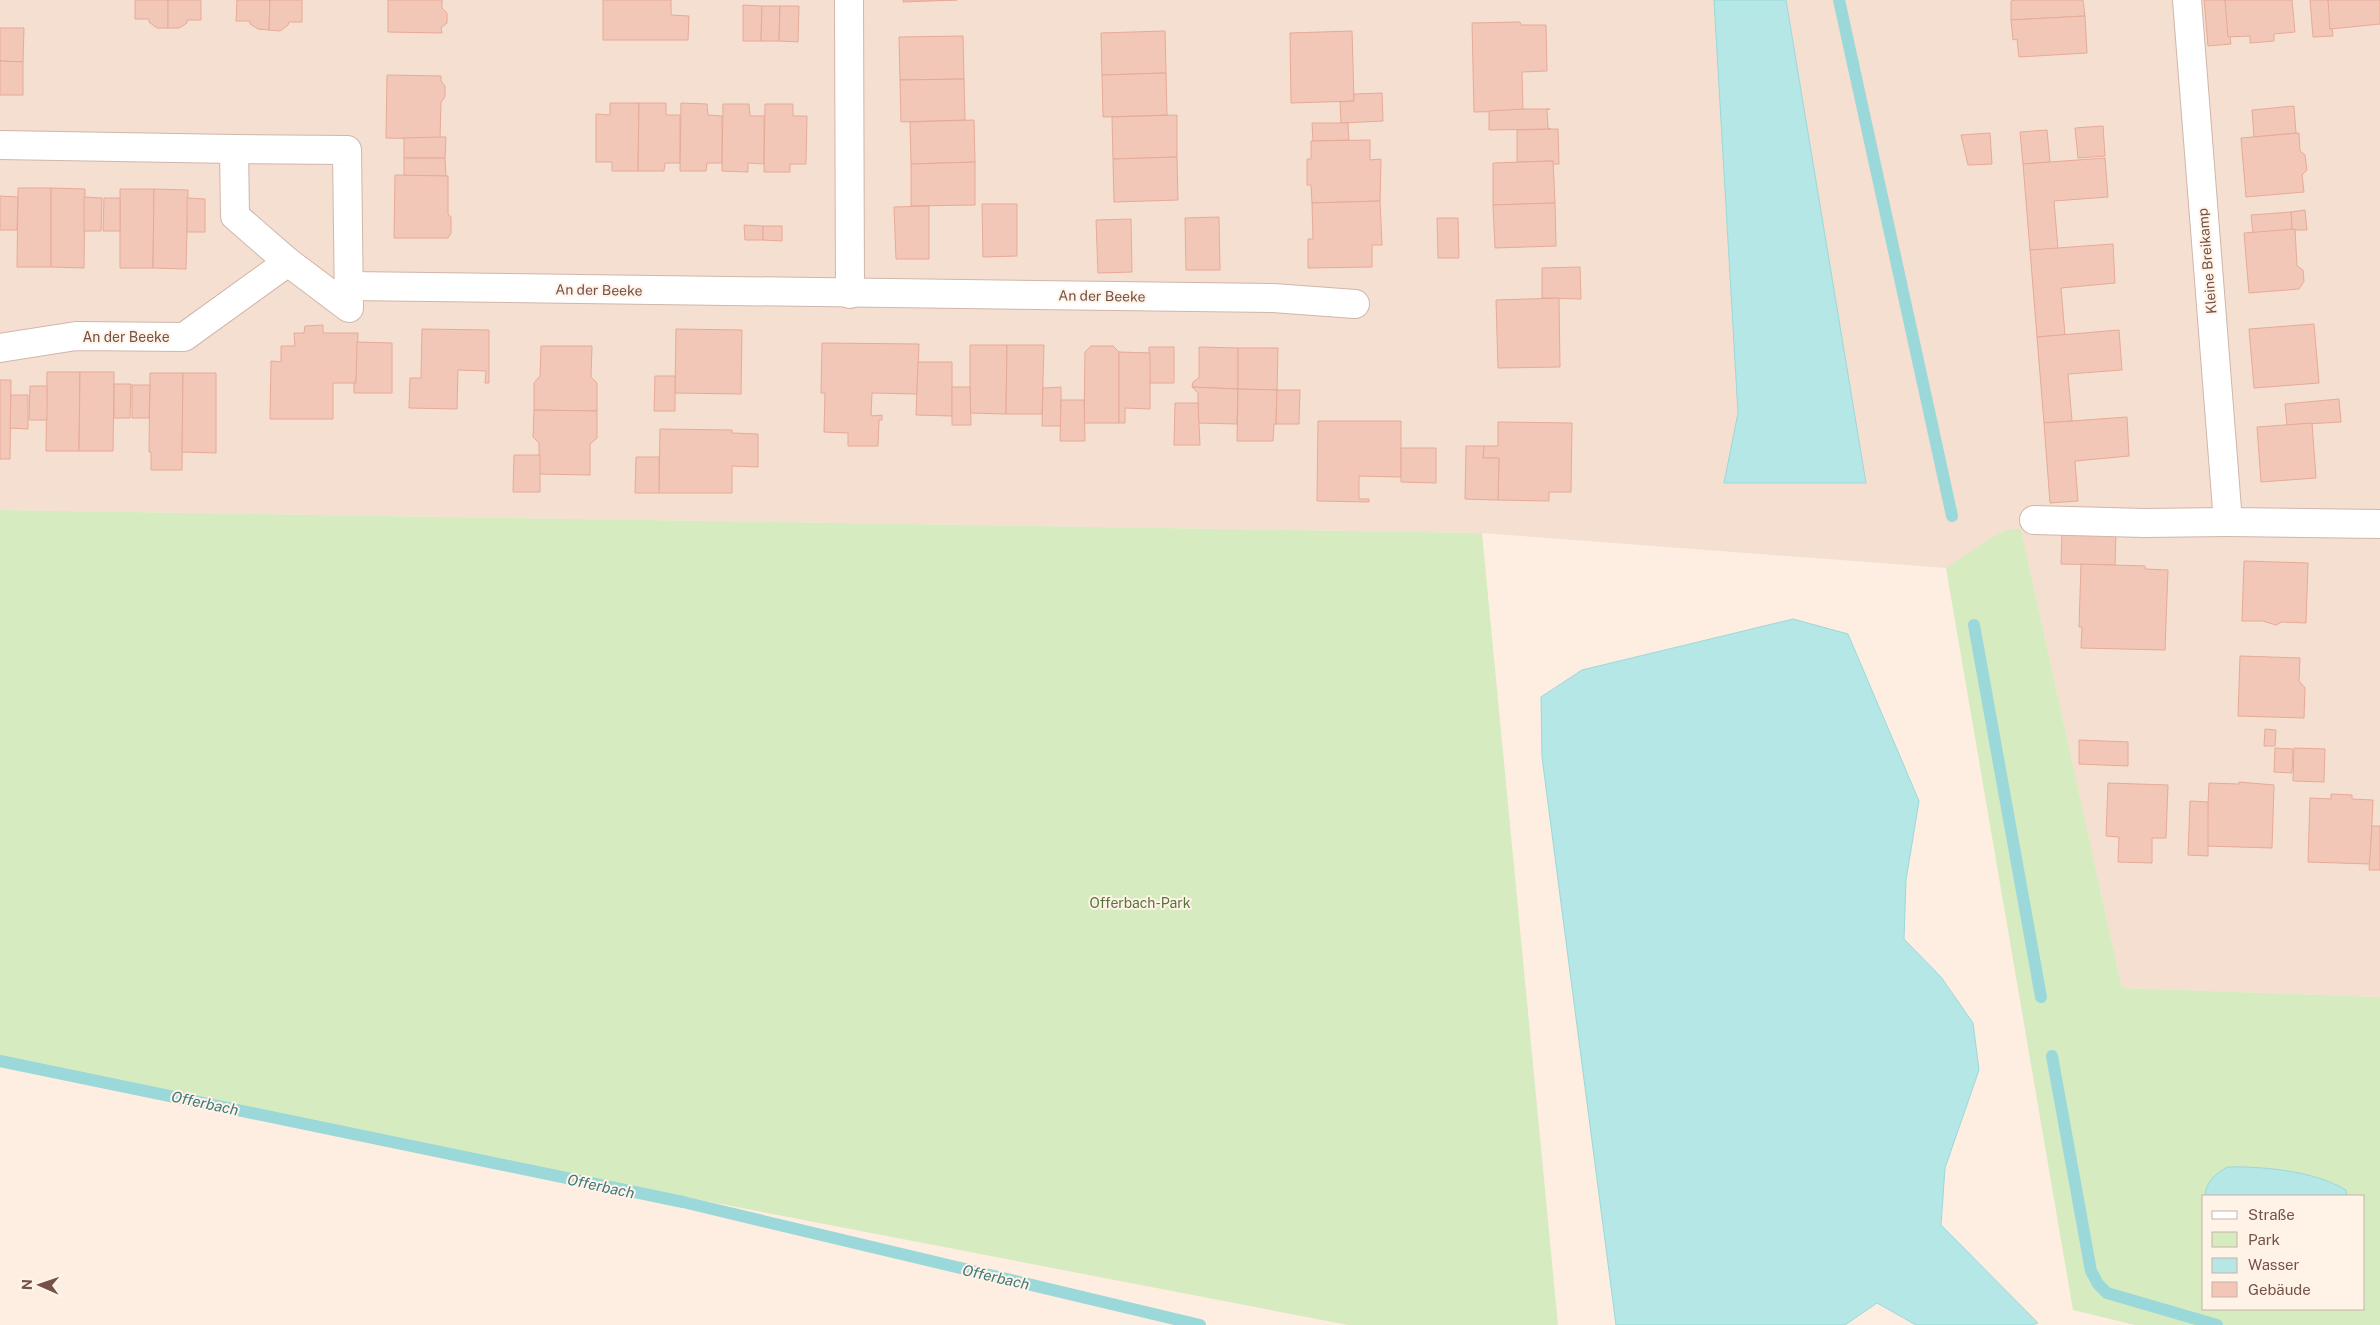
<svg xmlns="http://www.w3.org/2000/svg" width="2380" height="1325" font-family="'Public Sans',sans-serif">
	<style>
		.residential { fill: #f5dfd0 }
		.green { fill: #d7ebc0; fill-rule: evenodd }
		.water { fill: #b5e7e7; stroke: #9bd8d9 }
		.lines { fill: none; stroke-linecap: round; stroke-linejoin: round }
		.stream { stroke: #9bd8d9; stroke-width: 12 }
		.building { fill: #f3c7b8; stroke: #e6aa98 }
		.minor-casing { stroke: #d0b6ab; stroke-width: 30 }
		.minor { stroke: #fff; stroke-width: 28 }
		.labels { text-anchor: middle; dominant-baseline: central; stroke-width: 4; stroke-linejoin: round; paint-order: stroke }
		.street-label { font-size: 14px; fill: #755147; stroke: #fff3e8 }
		.park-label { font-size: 14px; fill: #56753c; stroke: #fff3e8 }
		.water-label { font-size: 15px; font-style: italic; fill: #3b7a7c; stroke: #fff3e8 }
	</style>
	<rect width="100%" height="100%" fill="#fdeee1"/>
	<path class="residential" d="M0,0H2380V997L2122,988L2021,529L1997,534L1946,568L1482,533L0,510Z"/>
	<g class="green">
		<path d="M0,510L1482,533L1558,1325H1348L0,1065Z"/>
		<path d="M2010,529H2021L2122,988L2380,997V1325H2135L2073,1310L1946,568L1997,534ZM2204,1196H2364V1309H2204Z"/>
	</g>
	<g class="water">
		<path d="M1714,0H1786L1866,483H1724L1738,413Z"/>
		<path d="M1793,619L1848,634L1919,801L1906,880L1904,939L1941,977L1973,1023L1979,1070L1945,1168L1941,1225L2038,1323L2032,1325H1916L1877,1303L1845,1325H1616L1542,757L1541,697L1582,670Z"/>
		<path d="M2227,1167C2262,1166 2315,1171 2346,1190L2347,1196H2205C2206,1182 2215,1174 2227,1167Z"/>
	</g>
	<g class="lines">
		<g class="stream">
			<path d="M1839,0L1952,516"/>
			<path d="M1974,625L2041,997"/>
			<path d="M2052,1056L2091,1271L2098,1284L2107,1293L2217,1325"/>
			<path d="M0,1061L683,1202L1200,1325"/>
		</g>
	</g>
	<g class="building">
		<path d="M135,0H168V28H157L149,22V19H135Z"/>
		<path d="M168,0H201V20H187V23L179,28H168Z"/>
		<path d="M237,0H270L269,30L258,29L250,24V21H236Z"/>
		<path d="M270,0H302V22H289L288,25L280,31L269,30Z"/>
		<path d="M388,0H442V8L447,13V23L441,28L442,33L388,32Z"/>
		<path d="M603,0H671V15L689,16L688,40H603Z"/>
		<path d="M903,0H957L903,2Z"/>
		<path d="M2015,0H2083L2085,16L2011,20V1Z"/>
		<path d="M2204,0H2225L2231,44L2208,46Z"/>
		<path d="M2225,0H2292L2295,32L2274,34V41L2250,43V36L2228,37Z"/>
		<path d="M2310,0H2328L2333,36L2313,37Z"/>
		<path d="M2328,0H2380V24L2330,29Z"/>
		<path d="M743,5L762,6L761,41H743Z"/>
		<path d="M762,6H780L779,41H761Z"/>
		<path d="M780,6H799L798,42L779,41Z"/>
		<path d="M2085,16L2087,53L2019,57L2017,39L2013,40L2011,20Z"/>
		<path d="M1520,22L1521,25H1546L1547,71L1522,72L1523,111L1474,112L1472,23Z"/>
		<path d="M0,28H24L23,62L0,61Z"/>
		<path d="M1165,31L1166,73L1102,75L1101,33Z"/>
		<path d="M1352,31L1354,101L1291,103L1290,33Z"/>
		<path d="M963,36L964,79L900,80L899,37Z"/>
		<path d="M0,61L23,62V95H0Z"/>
		<path d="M1166,73L1167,115L1103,117L1102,75Z"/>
		<path d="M387,75L441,76V81L445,86V97L441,102L440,139L386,138Z"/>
		<path d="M964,79L965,120L901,122L900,80Z"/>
		<path d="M1382,93L1383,121L1341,123L1340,102L1354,101V94Z"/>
		<path d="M610,103H639L638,171H612V162H596V114L610,115Z"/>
		<path d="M639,103H666V115H680V163H665L664,171H638Z"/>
		<path d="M681,103L707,104L708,115L722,116V163H707L706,171H680Z"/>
		<path d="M723,104H749L750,116H764V164L748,163V172L722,171Z"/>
		<path d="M765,104H793V116H807L806,164H790V172H764Z"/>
		<path d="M2294,106L2296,133L2254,137L2252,110Z"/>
		<path d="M1523,109H1550H1547L1548,128L1551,129L1489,130V111Z"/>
		<path d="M1177,115V157L1113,159L1112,117Z"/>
		<path d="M974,120L975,162L911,164L910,122Z"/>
		<path d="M1312,123H1348L1349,140L1313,141Z"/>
		<path d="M2103,126L2105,156L2078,158L2075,128Z"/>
		<path d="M1558,129L1559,164H1553V161L1517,162V130Z"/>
		<path d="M2047,130L2050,162L2023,164L2020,132Z"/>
		<path d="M1990,133L1992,164L1968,165L1961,135Z"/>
		<path d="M2299,133L2300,151L2305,155L2307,170L2302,175L2304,192L2246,197L2241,138Z"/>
		<path d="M440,137H446L445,158H404V138Z"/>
		<path d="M1370,140V160L1381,159L1380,201L1312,203L1311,185H1307V159H1311V141Z"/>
		<path d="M1177,157L1178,200L1114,202L1113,159Z"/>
		<path d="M404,158H445L446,176H404Z"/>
		<path d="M2105,158L2108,197L2054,201L2058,249L2030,250L2023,164Z"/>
		<path d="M1553,161L1555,203L1493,205V163Z"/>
		<path d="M975,162V205L911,206V164Z"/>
		<path d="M395,175L448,176V214L451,217V233L448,238H394Z"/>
		<path d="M18,188H51V267H17Z"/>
		<path d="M51,188L85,189L84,268L51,267Z"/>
		<path d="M120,189H154L153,268H120Z"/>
		<path d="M154,189L188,190L186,269L153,268Z"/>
		<path d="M0,196L18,197L17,230H0Z"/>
		<path d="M84,197L102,198L101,231H84Z"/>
		<path d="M104,198H120V231H103Z"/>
		<path d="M187,198L205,199V232H187Z"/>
		<path d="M1380,201L1382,245H1372V267L1308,268V239H1313L1312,203Z"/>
		<path d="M1555,203L1556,246L1495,248L1493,205Z"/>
		<path d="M982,204H1017V256L983,257Z"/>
		<path d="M929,206V259H896L894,207Z"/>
		<path d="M2305,210L2307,230H2292L2291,212Z"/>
		<path d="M2291,212L2292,230L2253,233L2251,215Z"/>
		<path d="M1219,217L1220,270H1186L1185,218Z"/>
		<path d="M1437,218H1458L1459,258H1438Z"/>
		<path d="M1131,219L1132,272L1098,273L1096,220Z"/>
		<path d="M744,225L763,226V240H745Z"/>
		<path d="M763,226H782V241L763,240Z"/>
		<path d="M2295,229L2297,266L2303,270L2304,281L2299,289L2249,293L2244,233Z"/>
		<path d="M2113,244L2115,283L2061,288L2065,335L2037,337L2030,250Z"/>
		<path d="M1580,267L1581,299L1542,298V268Z"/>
		<path d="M1559,298L1560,367L1498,368L1496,300Z"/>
		<path d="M2314,324L2319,383L2254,388L2249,329Z"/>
		<path d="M323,325V333H358L356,383H333V419H270L271,361L281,362V346H295L294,333H304L305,326Z"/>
		<path d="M422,329L489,330V383H485L486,371L458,370L457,409L409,408L410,378H421Z"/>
		<path d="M676,329L742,330L741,394L675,393Z"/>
		<path d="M2119,330L2122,370L2068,374L2072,421L2044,423L2037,337Z"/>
		<path d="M357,342L392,343V393H354V383H356Z"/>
		<path d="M822,343L919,344L917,394L872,393L871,416L882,415V420H879L878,446H848V433L824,432L825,393H821Z"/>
		<path d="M970,345H1007L1006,414L970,413Z"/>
		<path d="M1007,345H1044L1042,414H1006Z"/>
		<path d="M541,346H592L591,377L597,383V411L534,410V383L540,376Z"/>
		<path d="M1091,346H1113L1119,352V423H1084L1085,352Z"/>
		<path d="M1149,347H1174V383H1150Z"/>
		<path d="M1199,347L1238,348V389L1192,387L1193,382L1199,378Z"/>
		<path d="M1238,348H1278L1277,390L1238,389Z"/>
		<path d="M1119,352L1150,353V409L1125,408V423H1119Z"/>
		<path d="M918,362H952V416L916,415Z"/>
		<path d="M47,372H80L79,451H46Z"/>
		<path d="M80,372H114L113,451H79Z"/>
		<path d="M150,373H183L182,470H151V452H149Z"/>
		<path d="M183,373H216V453L182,452Z"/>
		<path d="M655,376H675V411H654Z"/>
		<path d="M0,380H11L10,459H0Z"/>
		<path d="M114,384H131L130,418H114Z"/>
		<path d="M132,385H150L149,418H132Z"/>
		<path d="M30,386H47V420H29Z"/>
		<path d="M952,387H970L971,425H952Z"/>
		<path d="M1061,387V426H1042L1043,388Z"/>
		<path d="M1192,387L1238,389L1237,424L1198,423V393Z"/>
		<path d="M1238,389L1277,390L1276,424H1274L1273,441H1237Z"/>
		<path d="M1277,390H1300L1299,424H1276Z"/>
		<path d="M11,395H28V429L10,428Z"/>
		<path d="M2339,399L2341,422L2287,425L2285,404Z"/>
		<path d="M1061,400H1084L1085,441H1060Z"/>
		<path d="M1175,403H1198L1200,445H1174Z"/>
		<path d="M534,410L597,411V438L590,444V475L539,474V443L533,437Z"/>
		<path d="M2127,417L2129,456L2075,461L2078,501L2050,503L2044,423Z"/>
		<path d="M1318,421H1401V477L1359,476V499H1369V502L1317,501Z"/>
		<path d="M1498,422L1572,423L1571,492H1549V501L1498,500L1499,458H1483L1484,446H1498Z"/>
		<path d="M2312,423L2316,478L2261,482L2257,427Z"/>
		<path d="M660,429L732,430V433L758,434V467L732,466V493H659Z"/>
		<path d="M1466,446H1484L1483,458H1499L1498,500L1465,499Z"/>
		<path d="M1401,448H1436V483L1401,482Z"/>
		<path d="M514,455H540V492H513Z"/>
		<path d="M636,457H659V493H635Z"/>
		<path d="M2062,531L2116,533L2115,565L2061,564Z"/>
		<path d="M2244,561L2308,563L2306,623L2282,622L2276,625L2263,621H2242Z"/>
		<path d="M2081,564L2145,566V569L2168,570L2165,650L2081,648L2082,627H2079Z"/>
		<path d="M2240,656L2300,658L2299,681L2305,688L2304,718L2238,716Z"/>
		<path d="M2265,729L2276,730L2275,746H2264Z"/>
		<path d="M2079,740L2128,742V766L2079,764Z"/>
		<path d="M2275,748L2293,749L2292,773L2274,772Z"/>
		<path d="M2294,748L2325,749L2324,782L2293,781Z"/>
		<path d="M2239,782L2274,785L2272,848L2206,846L2209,783L2239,784Z"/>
		<path d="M2108,783L2168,785L2166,838H2152V863L2118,862L2119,837L2106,836Z"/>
		<path d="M2331,794L2352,795V799L2373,800L2370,864L2308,862L2310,798L2331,799Z"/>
		<path d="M2190,801L2208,802V856L2188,855Z"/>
		<path d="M2372,826H2380V870H2369Z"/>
	</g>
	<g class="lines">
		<defs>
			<g id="minor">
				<path d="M849,0L850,294"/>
				<path d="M2187,0L2228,522L2380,524"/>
				<path d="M0,145L234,149"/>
				<path d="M234,149L347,150L349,308L288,262L235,216Z"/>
				<path d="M348,286L1273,298L1355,304"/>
				<path d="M0,348L76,336L184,337L288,262"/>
				<path d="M2034,520L2144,523L2228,522"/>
			</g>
		</defs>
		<use href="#minor" class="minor-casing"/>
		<use href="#minor" class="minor"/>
	</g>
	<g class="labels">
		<g class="street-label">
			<text transform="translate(2207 261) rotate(-95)">Kleine Breikamp</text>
			<text transform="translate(599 290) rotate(1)">An der Beeke</text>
			<text transform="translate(1102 296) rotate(1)">An der Beeke</text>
			<text x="126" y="337">An der Beeke</text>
		</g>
		<g class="park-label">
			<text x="1140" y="903">Offerbach-Park</text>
		</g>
		<g class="water-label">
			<text transform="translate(205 1103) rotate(12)">Offerbach</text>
			<text transform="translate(601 1186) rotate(12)">Offerbach</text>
			<text transform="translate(996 1277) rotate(13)">Offerbach</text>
		</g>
	</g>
	<rect x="2202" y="1195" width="162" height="115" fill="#fff3e8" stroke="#c8b2a8"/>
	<rect x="2212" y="1211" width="25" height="8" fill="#ffffff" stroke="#c8b2a8"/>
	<text x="2248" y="1220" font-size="15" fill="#755147">Straße</text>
	<rect x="2212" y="1232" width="25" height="15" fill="#d7ebc0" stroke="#c8b2a8"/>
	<text x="2248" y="1245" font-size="15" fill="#755147">Park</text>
	<rect x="2212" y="1258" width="25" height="15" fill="#b5e7e7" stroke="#c8b2a8"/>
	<text x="2248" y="1270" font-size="15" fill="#755147">Wasser</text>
	<rect x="2212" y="1282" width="25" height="15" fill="#f3c7b8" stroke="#c8b2a8"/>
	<text x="2248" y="1295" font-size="15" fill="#755147">Gebäude</text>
	<g transform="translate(40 1285) rotate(272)" stroke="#fff3e8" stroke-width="4" paint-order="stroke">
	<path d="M0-4L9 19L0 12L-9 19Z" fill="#755147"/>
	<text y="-8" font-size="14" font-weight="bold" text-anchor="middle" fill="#755147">N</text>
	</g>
</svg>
